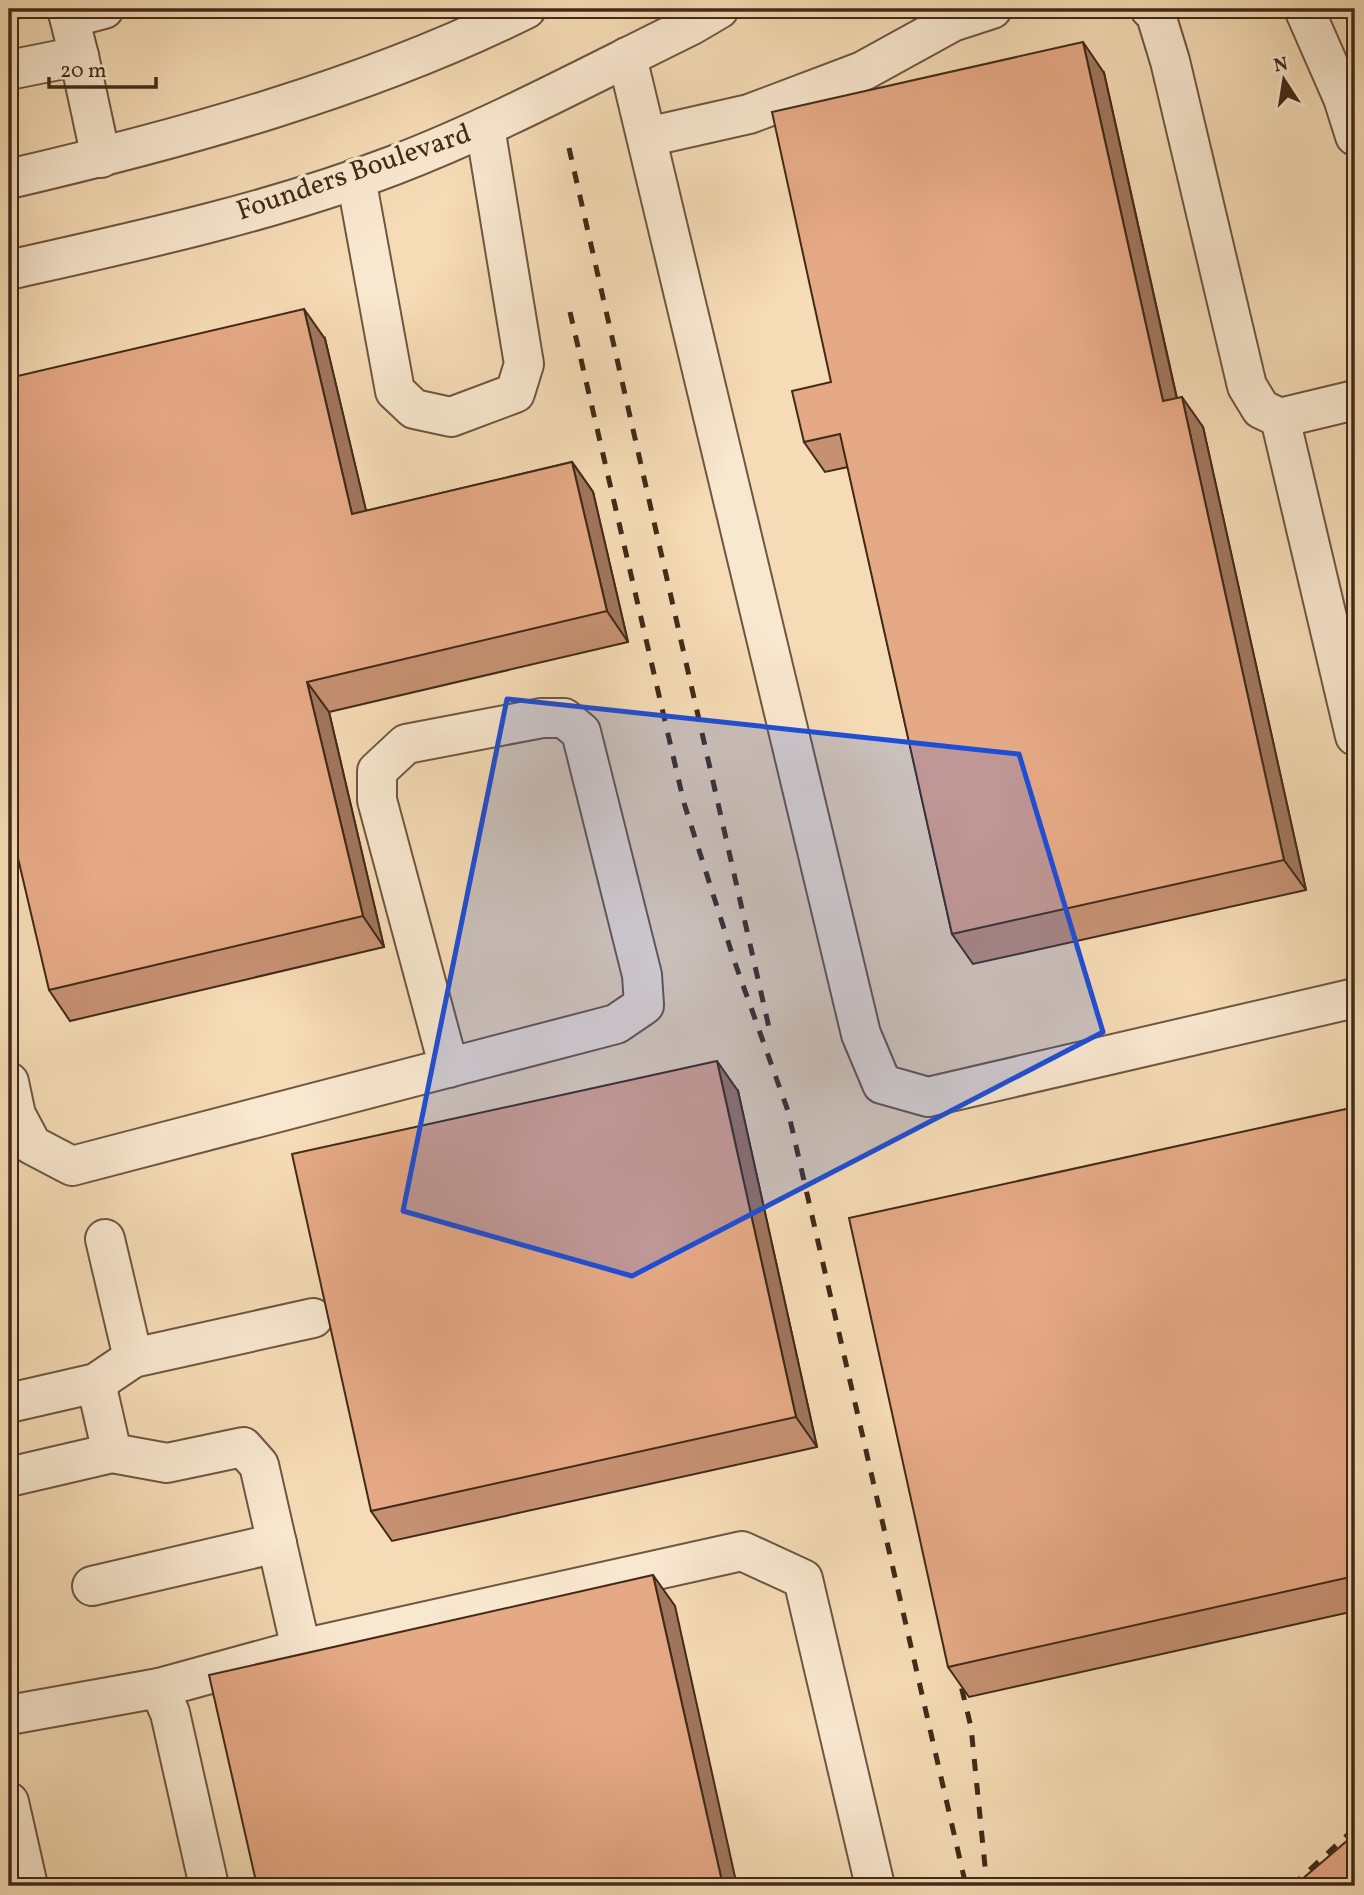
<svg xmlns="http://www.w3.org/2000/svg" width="1364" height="1895" font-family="Vollkorn,serif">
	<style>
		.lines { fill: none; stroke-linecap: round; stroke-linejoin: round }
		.minor-casing { stroke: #6e5640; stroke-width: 42 }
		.minor { stroke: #f9e8d0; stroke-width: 38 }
		.rail { stroke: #412a18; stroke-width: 5; stroke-dasharray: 12 12; stroke-linecap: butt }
		.wall { fill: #c69173; stroke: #412a18; stroke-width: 2 }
		.shaded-wall { fill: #a1765e; stroke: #412a18; stroke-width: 2 }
		.building { fill: #e6a986; stroke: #412a18; stroke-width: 2 }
		.marked { fill: #1d4ed8; fill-opacity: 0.2; stroke: #1d4ed8; stroke-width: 5; stroke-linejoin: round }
		.labels { text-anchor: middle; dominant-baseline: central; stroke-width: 7; stroke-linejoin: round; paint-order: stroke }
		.street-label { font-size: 28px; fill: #412a18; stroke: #f9e8d0 }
	</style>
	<rect width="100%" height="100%" fill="#f6dcb6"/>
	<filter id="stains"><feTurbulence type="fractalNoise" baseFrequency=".00286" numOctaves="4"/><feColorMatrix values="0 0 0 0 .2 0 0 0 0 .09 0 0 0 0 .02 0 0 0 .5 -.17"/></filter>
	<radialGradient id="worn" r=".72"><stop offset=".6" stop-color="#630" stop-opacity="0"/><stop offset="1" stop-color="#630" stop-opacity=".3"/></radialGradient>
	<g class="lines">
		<defs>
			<g id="minor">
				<path d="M67,9L79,56"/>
				<path d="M1150,9L1155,12L1170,61L1247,386L1261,409L1280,418L1355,400"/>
				<path d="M1304,9L1343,98L1355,136"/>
				<path d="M70,18L104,9"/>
				<path d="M627,57L861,1034L882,1084L928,1097L1355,998"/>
				<path d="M9,70L79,56L101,158"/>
				<path d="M647,137L749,114L863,71L952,22L992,9"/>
				<path d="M356,178L395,391L414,409L451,417L515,393L524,364L485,127"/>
				<path d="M9,179C181,139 367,88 526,9"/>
				<path d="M9,270C138,241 268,213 392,166C494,127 592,74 690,26L719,9"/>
				<path d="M1280,418L1355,736"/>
				<path d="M9,1082L16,1115L32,1145L72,1166L616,1024L644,1005L642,975L581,732L564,718H542L406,744L377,771V800L449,1068"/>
				<path d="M105,1239L133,1358"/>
				<path d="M96,1383L112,1453"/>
				<path d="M9,1403L96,1383L133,1358L313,1318"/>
				<path d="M9,1477L112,1453L167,1463L243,1447L259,1465L301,1649L159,1688"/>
				<path d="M92,1586L277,1543"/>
				<path d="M301,1649L742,1551L803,1579L875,1886"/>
				<path d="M9,1715L159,1688L170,1713L209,1886"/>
				<path d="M9,1802L28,1886"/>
			</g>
		</defs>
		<use href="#minor" class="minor-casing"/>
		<use href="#minor" class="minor"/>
		<g class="rail">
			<path d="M569,148L770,1032"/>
			<path d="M570,312L684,803L734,960L788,1111L966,1886"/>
			<path d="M956,1665L971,1727L987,1886"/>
			<path d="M1292,1886L1355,1828"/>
		</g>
	</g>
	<g class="wall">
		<path d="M1104,73L1177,398L1203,427L1306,890L973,964L952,934L848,467L825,472L804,442Z"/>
		<path d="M325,339L366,511L572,462L593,492L628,642L329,712L384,947L70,1021L49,990Z"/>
		<path d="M738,1091L817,1447L392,1541L371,1511Z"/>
		<path d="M1355,1107V1611L969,1697L948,1667Z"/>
	</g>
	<g class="shaded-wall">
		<path d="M1083,42L1104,73L1184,431L1163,401Z"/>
		<path d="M304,309L325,339L374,544L352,514Z"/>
		<path d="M1182,397L1203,427L1306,890L1284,860Z"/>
		<path d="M572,462L593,492L628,642L607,611Z"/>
		<path d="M307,682L329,712L384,947L363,916Z"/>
		<path d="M717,1061L738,1091L817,1447L796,1417Z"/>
		<path d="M653,1575L675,1606L737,1886H723Z"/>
	</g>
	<g class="building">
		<path d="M1083,42L1163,401L1182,397L1284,860L952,934L840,434L804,442L792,391L831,382L772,112Z"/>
		<path d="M304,309L352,514L572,462L607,611L307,682L363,916L49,990L9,820V378Z"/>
		<path d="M717,1061L796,1417L371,1511L292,1154Z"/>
		<path d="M1355,1107V1576L948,1667L849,1218Z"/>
		<path d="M653,1575L723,1886H257L209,1675Z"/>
		<path d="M1355,1834V1886H1294Z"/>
	</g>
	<path class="marked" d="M507,699L1019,754L1103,1032L632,1276L403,1211Z"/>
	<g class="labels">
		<g class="street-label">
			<text transform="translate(354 173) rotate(-19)">Founders Boulevard</text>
		</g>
	</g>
	<rect width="1364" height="1895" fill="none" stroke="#f6dcb6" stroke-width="35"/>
	<rect x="10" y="10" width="1343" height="1874" fill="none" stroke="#412a18" stroke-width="3.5"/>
	<rect x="18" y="18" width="1329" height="1860" fill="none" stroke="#412a18" stroke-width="2"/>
	<g transform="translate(1284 80) rotate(348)" stroke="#f9e8d0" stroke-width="5" paint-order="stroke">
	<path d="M0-5L12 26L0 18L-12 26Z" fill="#412a18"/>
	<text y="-10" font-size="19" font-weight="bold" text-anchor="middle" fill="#412a18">N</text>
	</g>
	<path d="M49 77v10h107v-10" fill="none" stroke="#412a18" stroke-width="3.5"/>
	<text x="60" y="77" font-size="21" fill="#412a18" stroke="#f9e8d0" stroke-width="5" paint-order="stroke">20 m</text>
	<rect width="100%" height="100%" filter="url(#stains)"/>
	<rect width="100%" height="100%" fill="url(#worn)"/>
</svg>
